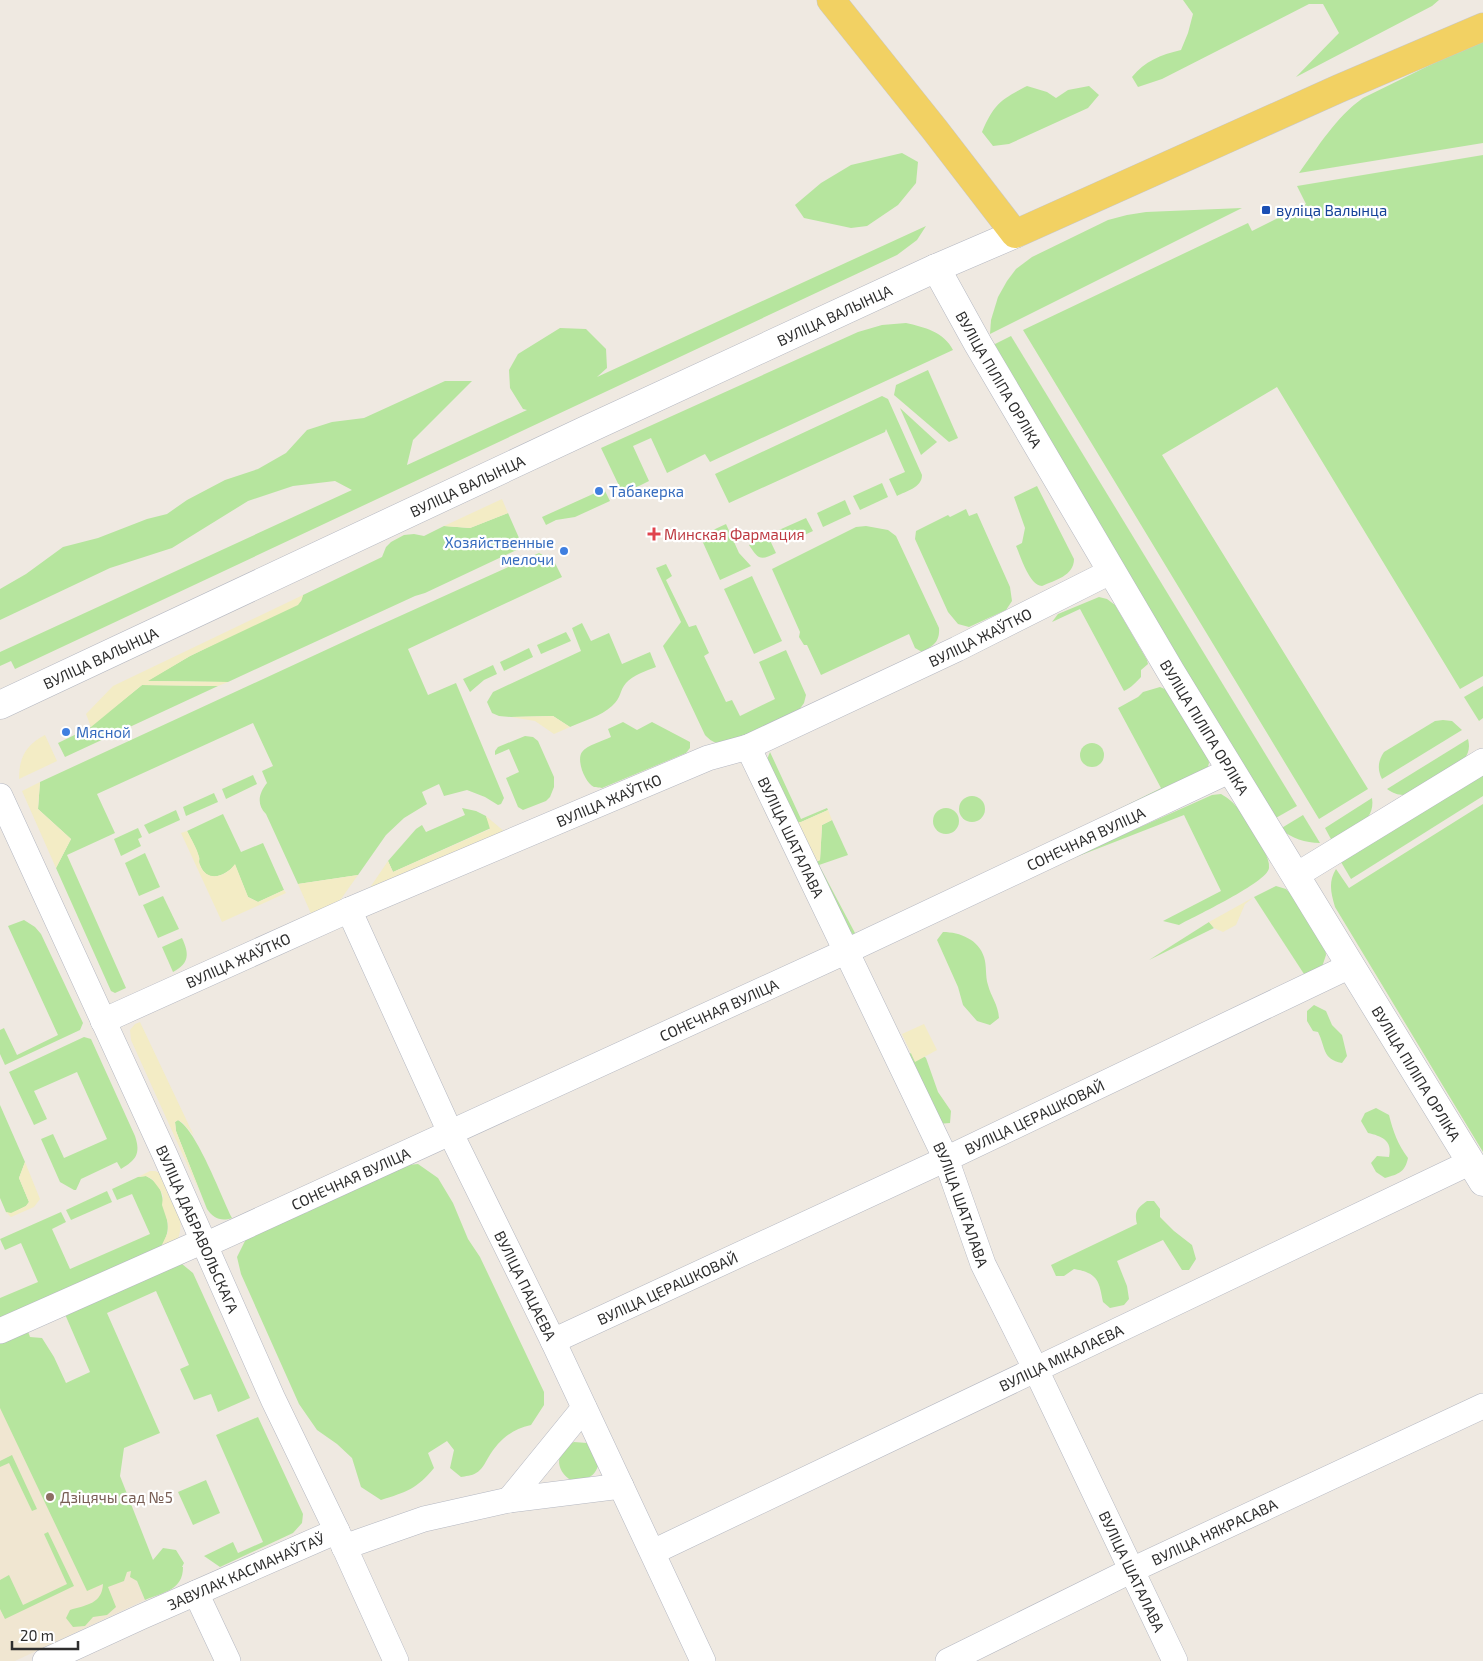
<svg xmlns="http://www.w3.org/2000/svg" width="1483" height="1661" font-family="'Exo 2',sans-serif">
	<style>
		.education { fill: #f0e6d1 }
		.green { fill: #b6e59e }
		.sand { fill: #f3ecc5 }
		.lines { fill: none; stroke-linecap: round; stroke-linejoin: round }
		.minor-casing { stroke: #b4b7c1; stroke-width: 26 }
		.tertiary-casing { stroke: #b4b7c1; stroke-width: 29 }
		.secondary-casing { stroke: #b4b7c1; stroke-width: 29 }
		.primary-casing { stroke: #c9c9c9; stroke-width: 29 }
		.minor { stroke: #fff; stroke-width: 25 }
		.tertiary { stroke: #fff; stroke-width: 28 }
		.secondary { stroke: #fff; stroke-width: 28 }
		.primary { stroke: #f2d163; stroke-width: 28 }
		.transit-dot { fill: #1a4fb4; stroke: #fff; stroke-width: 2 }
		.shop-dot { fill: #3f7fe0; stroke: #fff; stroke-width: 2 }
		.health-dot { fill: #e0444e; stroke: #fff; stroke-width: 2 }
		.education-dot { fill: #8d6e63; stroke: #fff; stroke-width: 2 }
		.labels { text-anchor: middle; dominant-baseline: central; stroke-width: 4.5; stroke-linejoin: round; paint-order: stroke }
		.transit-label { font-size: 15px; fill: #164399; stroke: #fff; text-anchor: start }
		.street-label { font-size: 15px; fill: #2e2e2e; stroke: #fff }
		.shop-label { font-size: 15px; fill: #366cbe; stroke: #fff; text-anchor: start }
		.health-label { font-size: 15px; fill: #be3a42; stroke: #fff; text-anchor: start }
		.education-label { font-size: 15px; fill: #785e54; stroke: #fff; text-anchor: start }
	</style>
	<rect width="100%" height="100%" fill="#efe9e1"/>
	<path class="education" d="M27,1329L145,1600L15,1661H0V1342Z"/>
	<g class="green">
		<path d="M1183,0H1439L1432,6L1296,77L1339,33L1323,4H1309L1162,79L1138,87L1132,77C1145,61 1160,55 1181,50L1188,33L1193,14Z"/>
		<path d="M1483,39V143L1299,173C1318,147 1336,117 1363,98Z"/>
		<path d="M1027,86L1047,92L1056,98L1068,90L1089,86L1099,95L1088,108L1009,144L993,146L982,132C994,104 1000,100 1027,86Z"/>
		<path d="M902,153L918,162L916,183L898,205L867,226L851,228L804,218L795,205L821,183L851,165Z"/>
		<path d="M1483,155V676L1460,689L1277,387L1162,455L1368,789L1319,819L1023,330L1248,223L1252,231L1306,204L1297,186Z"/>
		<path d="M1242,208L990,334L991,320L998,297L1007,281L1016,269L1032,257L1108,220L1127,215L1146,212Z"/>
		<path d="M926,226L917,240L897,255L15,669L11,661L0,666V652L352,490L335,481L293,486L248,501L172,548L110,568L0,620V589L26,574L63,547L98,538L147,519L167,514L187,500L225,480L258,469L286,453L307,430L332,422L364,418L445,381H472L413,440L407,465L527,410L523,409L510,388L509,370L518,354L560,328L586,329L606,349L607,368L597,377Z"/>
		<path d="M906,323C924,327 944,332 953,350L710,462L705,454L667,473L651,438L633,446L649,481L623,494L601,448L858,332L882,325Z"/>
		<path d="M1011,336L1297,806L1274,819L993,345Z"/>
		<path d="M928,370L958,438L949,442L894,395L896,385Z"/>
		<path d="M882,396L888,399L922,475C922,488 906,491 897,496L889,479L905,472L886,429L885,432L729,503L715,474Z"/>
		<path d="M900,408L937,442L921,455Z"/>
		<path d="M882,483L888,497L860,510L853,496Z"/>
		<path d="M1037,486L1074,559C1074,576 1055,580 1042,586C1029,585 1021,557 1016,546L1022,543L1025,528L1014,497Z"/>
		<path d="M604,489L610,501L575,517L556,520L546,525L542,517Z"/>
		<path d="M845,500L851,514L823,527L817,513Z"/>
		<path d="M966,509L969,516L977,513L1010,587L1012,601L1006,610L969,627L958,624L948,612L915,539L916,531L948,515L950,517Z"/>
		<path d="M508,513L523,547L425,593L415,596L228,682L147,681L190,656L301,601L303,595L382,557L386,547L391,542L404,535L414,534L424,536L444,526L470,528Z"/>
		<path d="M806,518L813,531L785,544L779,530Z"/>
		<path d="M726,524L739,553L751,566L720,580L700,536Z"/>
		<path d="M866,526L888,530L896,536L939,628C940,642 933,646 922,652L915,648L909,634L821,675L807,645H804L799,637L800,632L772,569L856,527Z"/>
		<path d="M768,536L776,553C760,561 758,559 749,545Z"/>
		<path d="M539,553L554,561L562,577L408,649L428,695L456,683L504,798L501,804L498,805L485,797L467,790L444,796L439,784L422,792L427,804L404,818L386,835L358,875L298,884L266,814C256,804 259,793 267,783L262,771L273,766L253,723L97,794L115,833L67,855L126,988L115,993L111,991L56,868L71,839L38,809L40,782L369,630Z"/>
		<path d="M666,564L672,576L666,580L689,627L696,625L709,653L704,656L726,702L732,700L740,716L775,699L759,662L786,650L806,695L804,703L799,710C780,719 737,744 718,743C712,742 709,739 705,735L663,646L681,622L656,568Z"/>
		<path d="M752,576L782,641L754,654L724,589Z"/>
		<path d="M1099,597L1107,599L1115,605L1147,660L1148,664L1141,670V677C1135,683 1132,687 1124,691L1080,609L1052,622L1058,614Z"/>
		<path d="M582,623L591,641L609,633L622,664L650,652L656,667C646,671 633,675 626,683C619,691 622,697 612,706C601,716 584,721 570,727L553,716L511,717L499,716L492,713L487,702L493,692L581,651L572,628Z"/>
		<path d="M566,632L571,641L541,654L537,645Z"/>
		<path d="M529,648L533,657L504,671L500,662Z"/>
		<path d="M493,665L497,674L484,680L470,692L463,679Z"/>
		<path d="M142,685L218,686L65,757L58,743L91,727L89,716L112,709Z"/>
		<path d="M1483,686V718L1479,721L1464,697Z"/>
		<path d="M1160,687L1167,690L1208,757L1209,763L1207,770L1075,831L1161,788L1118,708L1138,697L1143,692Z"/>
		<path d="M1443,720L1452,721L1462,730L1382,779C1377,769 1378,761 1384,752L1435,721Z"/>
		<path d="M623,722L637,730L652,722L690,742V748L686,753L602,788C602,788 595,787 594,787C585,783 576,760 582,752C587,745 603,741 611,737L608,729Z"/>
		<path d="M525,736L533,737L538,741L554,777V787L550,797L546,801L523,810L518,807L506,778L519,772L509,749L495,755V751L498,747Z"/>
		<path d="M1468,739C1470,748 1469,752 1464,760L1411,794C1401,796 1396,795 1387,789Z"/>
		<circle cx="1092" cy="755" r="12"/>
		<path d="M770,752L801,819L827,808L828,810L801,822H797L766,762Z"/>
		<path d="M1483,774V796L1351,879L1341,862Z"/>
		<path d="M253,775L257,784L226,799L222,789Z"/>
		<path d="M214,793L218,802L186,816L183,807Z"/>
		<path d="M1221,794C1238,803 1246,820 1255,836C1260,845 1270,857 1269,868C1268,882 1193,917 1179,925L1163,921L1221,891L1184,815L1053,866L1212,795Z"/>
		<circle cx="972" cy="809" r="13"/>
		<path d="M1372,798C1376,823 1350,830 1332,841L1325,828Z"/>
		<path d="M1483,804V1152L1335,907C1331,893 1328,882 1336,869L1349,888Z"/>
		<path d="M462,808L476,811L486,816L491,828L393,872L388,861L416,829L422,825L426,832L465,815Z"/>
		<circle cx="946" cy="821" r="13"/>
		<path d="M176,810L180,820L149,834L144,825Z"/>
		<path d="M223,814L241,852L263,843L284,890L258,902L248,897L235,865C225,876 207,884 200,865C198,861 200,860 199,857C196,848 191,839 187,831Z"/>
		<path d="M1303,815L1320,843C1305,843 1292,838 1280,829Z"/>
		<path d="M832,820L848,855L819,865L855,933L854,936L836,911L812,864L820,860L822,825Z"/>
		<path d="M138,828L142,837L138,839L141,846L121,856L114,839Z"/>
		<path d="M145,853L160,887L139,896L125,863Z"/>
		<path d="M1276,886L1286,889L1291,894L1325,947L1326,955L1321,970L1304,974L1254,897Z"/>
		<path d="M163,896L179,929L158,938L143,905Z"/>
		<path d="M24,920L35,927L41,934L83,1023L80,1030L5,1065L0,1054V1030L4,1028L17,1055L58,1035L8,926Z"/>
		<path d="M1209,922L1214,928L1149,960Z"/>
		<path d="M943,932C960,932 979,940 984,957C987,966 985,976 988,985C991,997 998,1004 999,1018L990,1025L977,1021L963,1005L958,987L937,940Z"/>
		<path d="M182,938C189,953 190,963 173,972L162,947Z"/>
		<path d="M1314,1005L1326,1011L1332,1025L1342,1035L1347,1056L1342,1063C1322,1059 1326,1048 1318,1032L1313,1031L1307,1021V1011Z"/>
		<path d="M84,1037L91,1039L135,1136C141,1154 136,1160 121,1169L117,1162L81,1179L76,1190H74L60,1182L41,1139L53,1134L64,1158L107,1139L77,1072L34,1091L47,1119L34,1125L9,1072Z"/>
		<path d="M915,1048L926,1058L938,1092L951,1111L950,1123L937,1124L909,1055Z"/>
		<path d="M0,1105L25,1162L19,1178L29,1202L26,1206L11,1214L6,1212L0,1198Z"/>
		<path d="M1376,1108L1389,1115C1393,1131 1398,1145 1408,1158C1405,1172 1399,1174 1385,1178L1376,1172L1371,1163L1377,1156L1389,1157C1393,1140 1381,1136 1368,1133L1361,1121L1365,1113Z"/>
		<path d="M178,1120C197,1131 221,1196 232,1218C221,1222 213,1218 207,1209L176,1131L175,1122Z"/>
		<path d="M418,1164L438,1178L453,1203L468,1239L480,1257L544,1392V1405L531,1425C510,1430 499,1440 488,1458C485,1463 482,1470 476,1473C472,1476 465,1476 461,1477L450,1468L454,1450L447,1441L428,1453L434,1468C417,1489 406,1492 381,1500L361,1487L352,1458L337,1444L317,1430L299,1404L241,1274L237,1257L247,1237L291,1213H306L387,1167Z"/>
		<path d="M146,1176C161,1184 161,1191 164,1205C168,1223 171,1231 161,1247L0,1321V1298L38,1282L21,1243L5,1250L0,1239L61,1212L66,1222L52,1229L70,1269L150,1234L132,1194L117,1200L112,1189L138,1177Z"/>
		<path d="M107,1191L112,1202L71,1220L66,1210Z"/>
		<path d="M1147,1201H1154L1160,1209V1217L1174,1231L1192,1245L1196,1259L1189,1270H1182L1163,1240L1117,1261L1127,1286L1129,1299L1124,1305L1110,1308L1103,1302C1099,1281 1098,1273 1074,1269L1064,1276H1056L1051,1265L1137,1224C1134,1212 1137,1208 1147,1201Z"/>
		<path d="M182,1264L193,1273L250,1398L218,1412L211,1394L194,1400L180,1369L189,1365L156,1291L107,1313L160,1433L124,1448L120,1476L153,1560L163,1548L176,1550L184,1563L182,1567H183C183,1590 164,1592 145,1600L137,1581L130,1577L131,1571L127,1572L124,1581L108,1587L116,1607L107,1615L93,1617L85,1626L73,1627L66,1618L70,1610C86,1605 102,1604 103,1584L87,1591L0,1408V1342L27,1329L30,1337L42,1338L54,1357L66,1383L90,1372L64,1312L169,1266Z"/>
		<path d="M258,1417L303,1514L302,1523L293,1533L220,1567L204,1556L233,1542L238,1553L263,1542L216,1435Z"/>
		<path d="M574,1442L587,1443L598,1466C593,1480 585,1478 572,1481C554,1470 555,1450 574,1442Z"/>
		<path d="M12,1455L37,1509L32,1511L9,1463L0,1467V1461Z"/>
		<path d="M206,1480L220,1513L193,1525L178,1492Z"/>
		<path d="M48,1532L74,1586L5,1619L0,1609V1580L9,1575L23,1605L67,1584L44,1534Z"/>
	</g>
	<g class="sand">
		<path d="M502,499L508,513L470,528L444,526Z"/>
		<path d="M303,595L301,601L298,605L190,656L148,681L228,682L218,686L142,685L91,727L86,714L113,686Z"/>
		<path d="M553,716L570,727L554,734L535,721L511,717Z"/>
		<path d="M45,735L57,761L19,779C19,757 26,745 45,735Z"/>
		<path d="M40,782L38,809L71,839L56,868L22,791Z"/>
		<path d="M828,810L832,820L822,825L820,860L812,864L797,822H801Z"/>
		<path d="M486,816L506,833L367,892L388,861L393,872L490,829Z"/>
		<path d="M187,831C191,839 197,848 199,857C200,860 198,861 200,865C207,883 226,877 235,864L248,897L258,902L284,890L286,893L222,922L181,833Z"/>
		<path d="M358,875L336,906L312,916L298,884Z"/>
		<path d="M1254,897L1245,904L1236,925L1223,932L1214,928L1209,922Z"/>
		<path d="M140,1022L194,1136L183,1123L178,1120L175,1122L176,1131L201,1195L131,1040L130,1030L135,1024Z"/>
		<path d="M924,1024L937,1050L915,1062L902,1034Z"/>
		<path d="M25,1162L40,1199L34,1207L11,1217L6,1212L11,1213L26,1206L29,1202L19,1178Z"/>
		<path d="M150,1171H155L160,1173C171,1195 187,1214 178,1239L161,1247L168,1232V1223L162,1205L163,1196L161,1191L152,1179L146,1176L138,1177Z"/>
	</g>
	<g class="lines">
		<defs>
			<g id="minor">
				<path id="s1" d="M748,747L946,1159L983,1264L1036,1370L1175,1661"/>
				<path id="s2" d="M0,796L165,1155L273,1399L337,1531L396,1661"/>
				<path d="M1295,876L1483,761"/>
				<path id="s3" d="M349,910L450,1132L553,1341L703,1661"/>
				<path id="s4" d="M103,1021L349,910L708,758L748,747L957,649L1112,571"/>
				<path id="s5" d="M205,1245L847,951L1231,770"/>
				<path d="M0,1331L203,1241"/>
				<path id="s6" d="M553,1341L946,1159L1350,966"/>
				<path d="M509,1500L584,1408"/>
				<path d="M344,1547L424,1519L509,1500L621,1486"/>
				<path id="s7" d="M653,1552L1471,1162"/>
				<path d="M196,1593L228,1661"/>
				<path id="s8" d="M45,1661L141,1617L337,1531"/>
				<path id="s9" d="M948,1661L1132,1570L1483,1406"/>
			</g>
			<g id="tertiary">
				<path id="s10" d="M936,268L978,344L1171,672L1483,1182"/>
			</g>
			<g id="secondary">
				<path id="s11" d="M0,705L586,430L936,268L1015,234"/>
			</g>
			<path id="primary" d="M831,0L935,130L1015,234L1338,89L1483,27"/>
		</defs>
		<use href="#minor" class="minor-casing"/>
		<use href="#tertiary" class="tertiary-casing"/>
		<use href="#secondary" class="secondary-casing"/>
		<use href="#primary" class="primary-casing"/>
		<use href="#minor" class="minor"/>
		<use href="#tertiary" class="tertiary"/>
		<use href="#secondary" class="secondary"/>
		<use href="#primary" class="primary"/>
	</g>
	<rect class="transit-dot" x="1261" y="205" width="10" height="10" rx="2.5"/>
	<g class="shop-dot">
		<circle cx="599" cy="491" r="5"/>
		<circle cx="564" cy="551" r="5"/>
		<circle cx="66" cy="732" r="5"/>
	</g>
	<path class="health-dot" d="M651.5 526.5h5v5h5v5h-5v5h-5v-5h-5v-5h5z"/>
	<circle class="education-dot" cx="50" cy="1497" r="5"/>
	<g class="labels">
		<g class="transit-label">
			<text x="1276" y="210">вуліца Валынца</text>
		</g>
		<g class="street-label">
			<text stroke="none"><textPath href="#s11" startOffset="921">ВУЛІЦА ВАЛЫНЦА</textPath></text>
			<text stroke="none"><textPath href="#s10" startOffset="128">ВУЛІЦА ПІЛІПА ОРЛІКА</textPath></text>
			<text stroke="none"><textPath href="#s11" startOffset="516">ВУЛІЦА ВАЛЫНЦА</textPath></text>
			<text stroke="none"><textPath href="#s4" startOffset="958">ВУЛІЦА ЖАЎТКО</textPath></text>
			<text stroke="none"><textPath href="#s11" startOffset="111">ВУЛІЦА ВАЛЫНЦА</textPath></text>
			<text stroke="none"><textPath href="#s10" startOffset="532">ВУЛІЦА ПІЛІПА ОРЛІКА</textPath></text>
			<text stroke="none"><textPath href="#s4" startOffset="552">ВУЛІЦА ЖАЎТКО</textPath></text>
			<text stroke="none"><textPath href="#s1" startOffset="100">ВУЛІЦА ШАТАЛАВА</textPath></text>
			<text stroke="none"><textPath href="#s5" startOffset="970">СОНЕЧНАЯ ВУЛІЦА</textPath></text>
			<text stroke="none"><textPath href="#s4" startOffset="148">ВУЛІЦА ЖАЎТКО</textPath></text>
			<text stroke="none"><textPath href="#s5" startOffset="565">СОНЕЧНАЯ ВУЛІЦА</textPath></text>
			<text stroke="none"><textPath href="#s10" startOffset="938">ВУЛІЦА ПІЛІПА ОРЛІКА</textPath></text>
			<text stroke="none"><textPath href="#s6" startOffset="531">ВУЛІЦА ЦЕРАШКОВАЙ</textPath></text>
			<text stroke="none"><textPath href="#s5" startOffset="160">СОНЕЧНАЯ ВУЛІЦА</textPath></text>
			<text stroke="none"><textPath href="#s1" startOffset="505">ВУЛІЦА ШАТАЛАВА</textPath></text>
			<text stroke="none"><textPath href="#s2" startOffset="476">ВУЛІЦА ДАБРАВОЛЬСКАГА</textPath></text>
			<text stroke="none"><textPath href="#s3" startOffset="415">ВУЛІЦА ПАЦАЕВА</textPath></text>
			<text stroke="none"><textPath href="#s6" startOffset="126">ВУЛІЦА ЦЕРАШКОВАЙ</textPath></text>
			<text stroke="none"><textPath href="#s7" startOffset="452">ВУЛІЦА МІКАЛАЕВА</textPath></text>
			<text stroke="none"><textPath href="#s9" startOffset="296">ВУЛІЦА НЯКРАСАВА</textPath></text>
			<text stroke="none"><textPath href="#s8" startOffset="220">ЗАВУЛАК КАСМАНАЎТАЎ</textPath></text>
			<text stroke="none"><textPath href="#s1" startOffset="910">ВУЛІЦА ШАТАЛАВА</textPath></text>
		</g>
		<g class="shop-label">
			<text x="609" y="491">Табакерка</text>
			<text x="554" y="542" text-anchor="end">Хозяйственные<tspan x="554" dy="17">мелочи</tspan></text>
			<text x="76" y="732">Мясной</text>
		</g>
		<g class="health-label">
			<text x="664" y="534">Минская Фармация</text>
		</g>
		<g class="education-label">
			<text x="60" y="1497">Дзіцячы сад №5</text>
		</g>
	</g>
	<path d="M12 1641v8h66v-8" fill="none" stroke="#2e2e2e" stroke-width="2.5"/>
	<text x="20" y="1641" font-size="15" fill="#2e2e2e" stroke="#ffffff" stroke-width="4" paint-order="stroke">20 m</text>
</svg>
